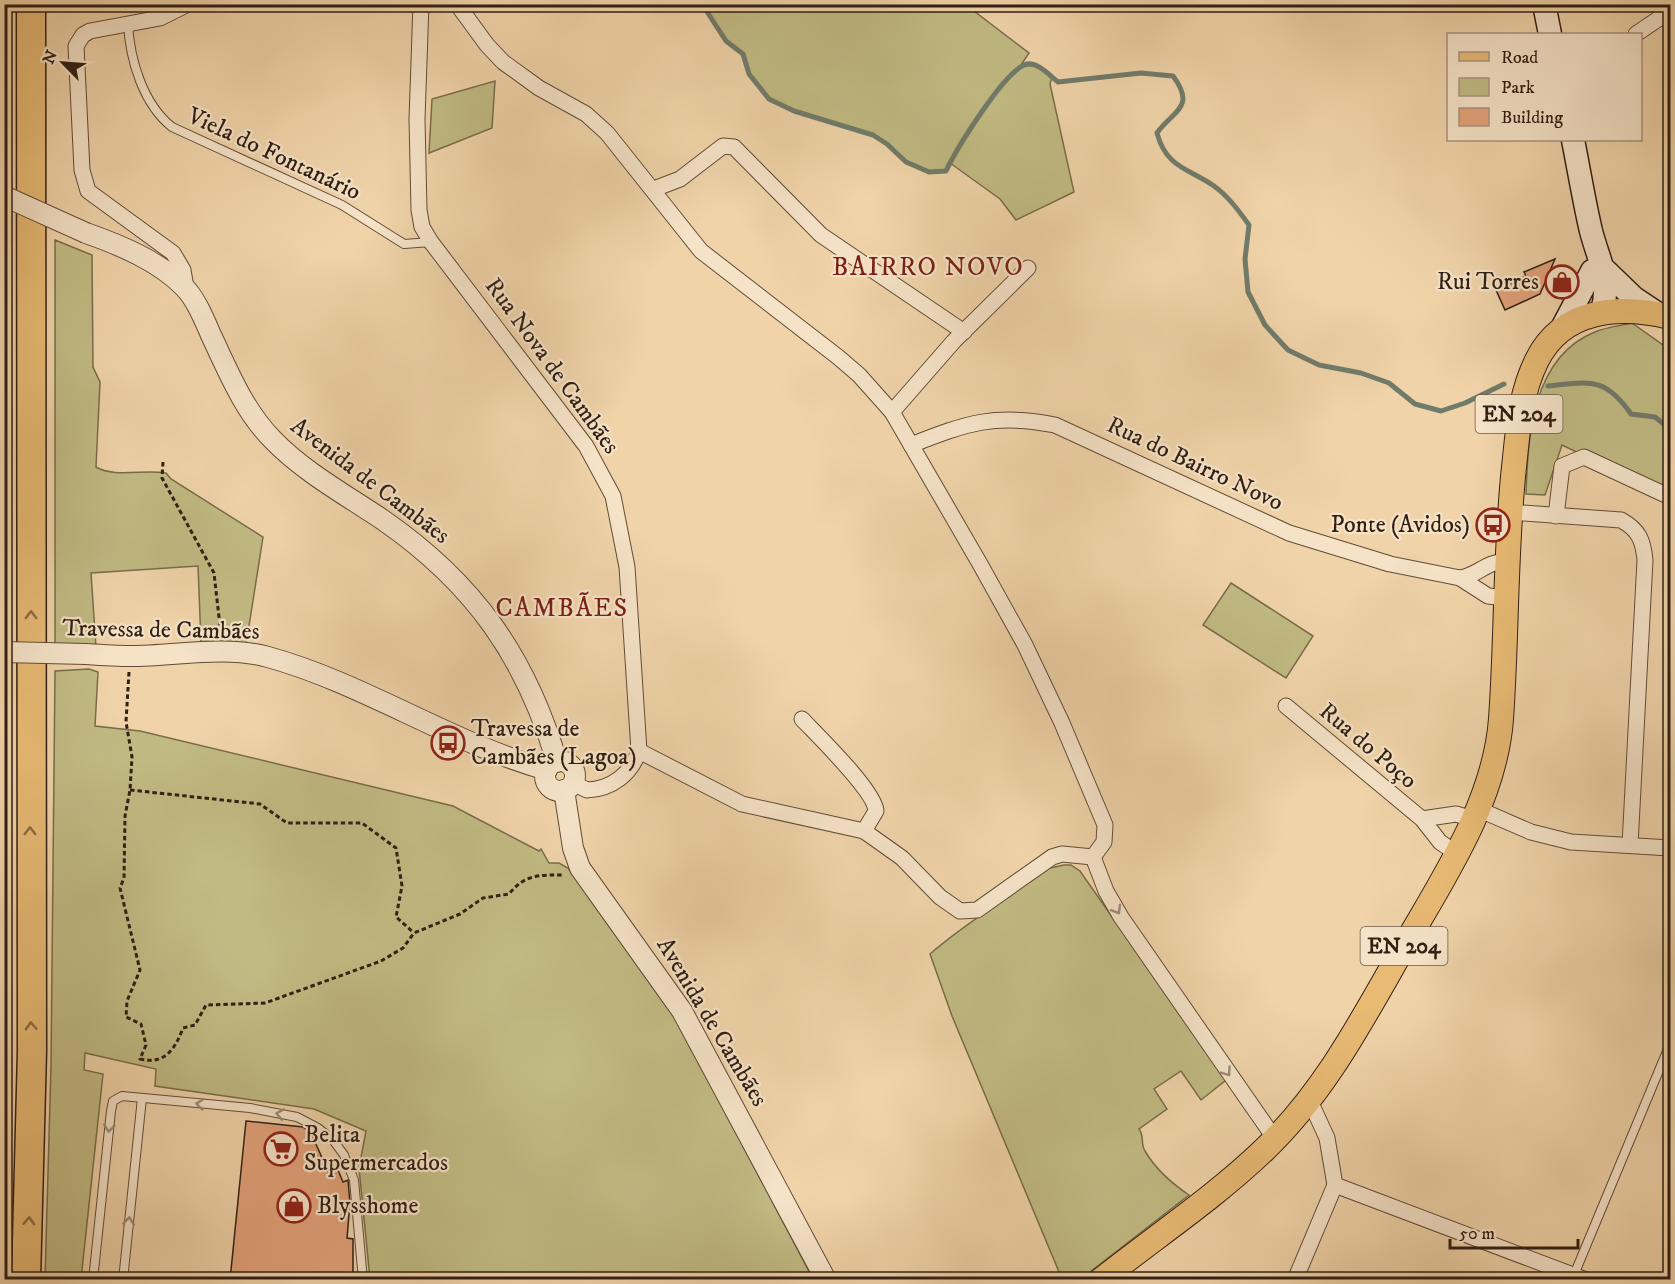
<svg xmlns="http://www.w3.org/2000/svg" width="1675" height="1284" font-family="'IM FELL DW Pica',serif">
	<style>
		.green { fill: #c1ba83; stroke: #796c4b; stroke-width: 1.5 }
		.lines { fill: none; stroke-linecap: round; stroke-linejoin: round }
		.stream { stroke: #717b6a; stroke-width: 5 }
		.building { fill: #e2a27a; stroke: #311f13; stroke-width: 1.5 }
		.service-casing { stroke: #614c38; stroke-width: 10 }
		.minor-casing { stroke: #614c38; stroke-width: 17 }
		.tertiary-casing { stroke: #614c38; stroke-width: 22 }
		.secondary-casing { stroke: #311f13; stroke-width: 25 }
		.primary-casing { stroke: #311f13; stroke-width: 26 }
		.motorway-casing { stroke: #311f13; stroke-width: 31 }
		.path { stroke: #311f13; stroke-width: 3; stroke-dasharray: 4.5 3; stroke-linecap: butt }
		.service { stroke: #f5e2c7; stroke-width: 8 }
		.minor { stroke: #f5e2c7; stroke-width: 15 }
		.tertiary { stroke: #f5e2c7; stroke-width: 20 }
		.secondary { stroke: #f5e2c7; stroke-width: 22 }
		.primary { stroke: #e8ba74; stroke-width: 24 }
		.motorway { stroke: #e8ba74; stroke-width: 28 }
		.tertiary-bridge-casing { stroke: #614c38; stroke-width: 22; stroke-linecap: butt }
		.tertiary-bridge { stroke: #f5e2c7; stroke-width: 20 }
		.oneway { stroke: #8c6c44 }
		.oneway2 { stroke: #9d8a76 }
		.labels { text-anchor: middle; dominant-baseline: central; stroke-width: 4.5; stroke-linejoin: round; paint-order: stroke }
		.shield { fill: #f5e2c7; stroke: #6c5a49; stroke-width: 1.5 }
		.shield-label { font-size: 22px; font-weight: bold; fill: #311f13 }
		.street-label { font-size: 24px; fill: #311f13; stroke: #f5e2c7 }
		.poi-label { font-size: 24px; fill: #311f13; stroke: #f5e2c7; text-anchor: start }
		.neighbourhood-label { font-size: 26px; letter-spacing: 1.5px; fill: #7a1f14; stroke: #f5e2c7 }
	</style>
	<rect width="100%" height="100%" fill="#f0d3a9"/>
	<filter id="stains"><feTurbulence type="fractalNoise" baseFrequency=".00333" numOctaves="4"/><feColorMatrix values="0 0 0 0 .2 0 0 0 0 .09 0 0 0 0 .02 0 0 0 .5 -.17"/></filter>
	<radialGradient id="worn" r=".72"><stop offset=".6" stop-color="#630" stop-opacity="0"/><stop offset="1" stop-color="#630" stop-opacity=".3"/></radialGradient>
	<g class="green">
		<path d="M721,4L966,5L1029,53L1019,68C1034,62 1040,69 1052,77L1050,84L1074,192L1016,220L1000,199L950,163L946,171L929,172L906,162L887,144L873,135L794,111L769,99L749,74L743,54L726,41L709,13Z"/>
		<path d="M495,81L492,128L429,153L432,99Z"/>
		<path d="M55,240L92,255L93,367L100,382L96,467C114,478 145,469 166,473L171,479L263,537L246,645L201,642L198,566L91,573L96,647L55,649Z"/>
		<path d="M1632,323L1670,350V496L1562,445L1545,495L1526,494C1528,436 1532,357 1595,332C1606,327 1620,326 1632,323Z"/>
		<path d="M1231,583L1313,636L1286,678L1203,625Z"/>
		<path d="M89,669L98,672L95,726L140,731L453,806L539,851L541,849L549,863H559L568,868L659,992L681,1028L813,1279H370L359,1168L366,1131L314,1109L155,1086L156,1069L85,1053L84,1070L103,1074L81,1279L45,1280L51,1066L55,671Z"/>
		<path d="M1064,865H1071L1080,871L1226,1080L1201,1100L1181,1071L1154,1089L1167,1109L1139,1129C1145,1137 1140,1143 1145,1151C1156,1170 1171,1183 1189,1195L1081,1279H1062L952,1016L930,954C967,922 1009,897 1050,868Z"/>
	</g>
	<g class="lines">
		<g class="stream">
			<path d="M702,4L726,41L743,54L749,74L769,99L794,111L873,135L887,144L906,162L929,172L946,171C956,150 1005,69 1027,64C1038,62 1050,76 1058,82L1141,73L1173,76C1197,108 1172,111 1157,133C1166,168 1190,169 1214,186C1228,196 1239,211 1249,225L1245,259L1248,292L1265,325L1288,350L1319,365L1361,373L1389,383L1415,404L1441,411L1465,403L1504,384"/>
			<path d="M1548,386C1590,382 1604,376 1631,414L1655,417L1670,429"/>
		</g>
	</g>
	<g class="building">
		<path d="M1555,259L1540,294L1505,310L1496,290L1526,276L1524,272Z"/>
		<path d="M246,1121L303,1127L310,1131L329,1173L338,1170L343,1182L348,1180L350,1204L347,1238L353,1239V1280H230Z"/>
	</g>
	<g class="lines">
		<defs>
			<g id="service">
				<path d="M128,24C130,60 143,104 172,127L342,205L404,244L431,242"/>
				<path d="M1574,1275L1670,1044"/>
				<path d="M93,1280L111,1111L113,1101L122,1096L250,1108L297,1117L318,1128L333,1140L344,1155L354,1180L363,1280"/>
				<path d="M123,1280L142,1098"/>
			</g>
			<g id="minor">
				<path d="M421,4L417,119L419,210L422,227L431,242L586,446L613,496L627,567L639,751C631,774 612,789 587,790L573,783"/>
				<path d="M457,4L487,45L503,62L539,88L586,114L607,133L701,251L838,357L859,375L892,412L980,564L1025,645L1062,723L1105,825L1104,842L1093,857"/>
				<path d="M1636,34L1670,11"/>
				<path d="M654,189L680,179L723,146L734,147L821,235L964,332"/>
				<path d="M186,288L183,270L173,253L88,191L82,170L76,46L83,35L90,31L160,18L188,4"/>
				<path d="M892,412L954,341L1028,268"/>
				<path d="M911,445C967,423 995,413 1055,425L1289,533L1390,564L1460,578L1488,596L1506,598"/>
				<path d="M1509,512L1621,520C1639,530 1643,540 1645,560L1630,845"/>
				<path d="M1556,516L1562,466L1584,457L1670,497"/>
				<path d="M1460,578C1480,575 1486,560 1508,562"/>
				<path d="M1286,706L1422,819L1440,842L1456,853"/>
				<path d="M802,719C818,736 875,791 876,811L864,831"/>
				<path d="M639,751L742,804L864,831L902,858L940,897L960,911L977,910L1052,857L1062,854L1093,857"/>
				<path d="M1478,809L1531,832L1571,842L1670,848"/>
				<path d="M1422,819L1456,814L1473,819"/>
				<path d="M1093,857L1106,891L1121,917L1275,1139"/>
				<path d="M1310,1101L1327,1138L1335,1185L1586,1280"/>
				<path d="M1295,1280L1335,1185"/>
			</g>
			<g id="tertiary">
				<path d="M86,233C120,245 159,261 184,287C196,299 204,319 211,335C228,371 244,411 273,440C304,472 346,495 383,520C474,583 526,657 557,762"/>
				<path d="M86,654C101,655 116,656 131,656C176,656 224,645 268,657C363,683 451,743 547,770"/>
				<circle cx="560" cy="776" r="15"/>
				<path d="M564,790L573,848L580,868L682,1011L826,1280"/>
			</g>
			<g id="secondary">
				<path d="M1544,4L1550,34"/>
				<path d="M1573,140C1579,170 1584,201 1591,231C1599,262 1611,278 1602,312"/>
				<path d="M1605,270L1634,298L1658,314"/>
				<path d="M1562,328L1592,271"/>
			</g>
			<path id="primary" d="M1101,1280C1155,1237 1214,1198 1264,1150C1326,1091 1364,1016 1406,943C1446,874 1495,800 1501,719C1507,635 1505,551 1514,467C1518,430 1520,394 1537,360C1563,308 1620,305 1670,317"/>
			<path id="motorway" d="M26,1280L32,1051L31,4"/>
		</defs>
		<use href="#service" class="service-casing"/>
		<use href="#minor" class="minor-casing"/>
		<use href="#tertiary" class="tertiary-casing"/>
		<use href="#secondary" class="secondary-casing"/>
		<use href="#primary" class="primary-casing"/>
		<use href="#motorway" class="motorway-casing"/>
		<g class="path">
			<path d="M163,462L162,478L214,573L221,635"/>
			<path d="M129,672L126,722L132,757L130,790L125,816L124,878L120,888L140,970L127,1001L126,1017L141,1024L146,1045L140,1059C165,1065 175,1049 183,1028L195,1025L206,1005L265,1003L381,961L403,948L414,933L460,914L483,898L509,894C525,874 539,875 564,875"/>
			<path d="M130,790L260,804L287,823H362L396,848L402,886L396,917L414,933"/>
		</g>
		<use href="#service" class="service"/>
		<use href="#minor" class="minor"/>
		<use href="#tertiary" class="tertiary"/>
		<use href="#secondary" class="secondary"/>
		<use href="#primary" class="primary"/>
		<use href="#motorway" class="motorway"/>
		<defs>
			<g id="tertiary-bridge">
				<path d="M4,196L86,233"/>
				<path d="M4,652L86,654"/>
			</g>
		</defs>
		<use href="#tertiary-bridge" class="tertiary-bridge-casing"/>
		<use href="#tertiary-bridge" class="tertiary-bridge"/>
	</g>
	<defs><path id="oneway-chevron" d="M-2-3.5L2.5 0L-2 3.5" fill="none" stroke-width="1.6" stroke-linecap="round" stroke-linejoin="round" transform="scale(1.5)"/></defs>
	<g class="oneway">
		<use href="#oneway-chevron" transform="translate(31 615) rotate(-90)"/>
		<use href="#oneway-chevron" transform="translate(30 831) rotate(-90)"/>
		<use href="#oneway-chevron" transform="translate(31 1026) rotate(-93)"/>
		<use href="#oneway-chevron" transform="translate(29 1221) rotate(-87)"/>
	</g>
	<g class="oneway2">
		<use href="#oneway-chevron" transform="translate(1117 910) rotate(59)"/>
		<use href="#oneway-chevron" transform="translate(1227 1072) rotate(55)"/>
		<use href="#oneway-chevron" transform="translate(200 1104) rotate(-174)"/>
		<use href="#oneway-chevron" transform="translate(280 1114) rotate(-169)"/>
		<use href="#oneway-chevron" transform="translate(109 1128) rotate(96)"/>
		<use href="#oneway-chevron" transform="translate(129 1221) rotate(-84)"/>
	</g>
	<defs>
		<symbol id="shop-ring" viewBox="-11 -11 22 22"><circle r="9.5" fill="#f5e2c7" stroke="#8f2418" stroke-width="1.5"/><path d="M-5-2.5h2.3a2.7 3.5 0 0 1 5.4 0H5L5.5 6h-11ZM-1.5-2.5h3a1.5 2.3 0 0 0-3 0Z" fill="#8f2418"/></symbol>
		<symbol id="bus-ring" viewBox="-11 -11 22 22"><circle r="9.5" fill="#f5e2c7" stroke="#8f2418" stroke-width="1.5"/><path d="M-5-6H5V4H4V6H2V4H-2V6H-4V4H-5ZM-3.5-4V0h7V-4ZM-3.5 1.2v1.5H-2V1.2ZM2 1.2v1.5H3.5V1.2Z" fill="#8f2418"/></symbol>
		<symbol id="supermarket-ring" viewBox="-11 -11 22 22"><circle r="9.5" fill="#f5e2c7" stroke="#8f2418" stroke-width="1.5"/><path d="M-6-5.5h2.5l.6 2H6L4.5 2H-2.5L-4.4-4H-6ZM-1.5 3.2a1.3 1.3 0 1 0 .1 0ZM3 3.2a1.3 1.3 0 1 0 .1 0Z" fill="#8f2418"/></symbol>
	</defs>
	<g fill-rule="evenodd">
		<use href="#shop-ring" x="1543" y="263" width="38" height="38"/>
		<use href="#bus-ring" x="1474" y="506" width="38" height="38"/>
		<use href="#bus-ring" x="429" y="724" width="38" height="38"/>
		<use href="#supermarket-ring" x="262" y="1130" width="38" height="38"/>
		<use href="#shop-ring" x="275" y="1187" width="38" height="38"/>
	</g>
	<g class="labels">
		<g class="shield">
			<rect x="1475.5" y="395" width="87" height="38" rx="4.5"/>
			<rect x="1360.5" y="927" width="87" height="38" rx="4.5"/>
		</g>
		<g class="shield-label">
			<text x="1519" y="414">EN 204</text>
			<text x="1404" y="946">EN 204</text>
		</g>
		<g class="street-label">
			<text transform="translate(274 154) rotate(25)">Viela do Fontanário</text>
			<text transform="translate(552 366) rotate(54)">Rua Nova de Cambães</text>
			<text transform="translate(1195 464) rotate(25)">Rua do Bairro Novo</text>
			<text transform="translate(370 481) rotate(37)">Avenida de Cambães</text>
			<text transform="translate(161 630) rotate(1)">Travessa de Cambães</text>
			<text transform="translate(1368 746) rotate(40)">Rua do Poço</text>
			<text transform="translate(712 1022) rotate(59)">Avenida de Cambães</text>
		</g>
		<g class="poi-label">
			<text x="1539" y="282" text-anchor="end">Rui Torres</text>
			<text x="1470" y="525" text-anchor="end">Ponte (Avidos)</text>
			<text x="471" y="729">Travessa de<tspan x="471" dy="28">Cambães (Lagoa)</tspan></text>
			<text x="304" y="1135">Belita<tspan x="304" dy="28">Supermercados</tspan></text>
			<text x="317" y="1206">Blysshome</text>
		</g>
		<g class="neighbourhood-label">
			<text x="928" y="267">BAIRRO NOVO</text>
			<text x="562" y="608">CAMBÃES</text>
		</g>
	</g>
	<rect width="1675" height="1284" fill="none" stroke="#f0d3a9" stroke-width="24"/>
	<rect x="6" y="6" width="1663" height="1272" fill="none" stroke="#311f13" stroke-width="3"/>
	<rect x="12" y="12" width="1651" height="1260" fill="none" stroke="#311f13" stroke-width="1.5"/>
	<rect x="1447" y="33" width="195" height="108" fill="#f5e2c7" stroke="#a7947f" stroke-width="1.5"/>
	<rect x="1459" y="52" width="30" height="9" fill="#e8ba74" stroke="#a7947f" stroke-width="1.5"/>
	<text x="1501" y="63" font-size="18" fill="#311f13">Road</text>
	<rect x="1459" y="78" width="30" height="18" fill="#c1ba83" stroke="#a7947f" stroke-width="1.5"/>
	<text x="1501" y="93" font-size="18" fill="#311f13">Park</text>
	<rect x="1459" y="108" width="30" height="18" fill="#e2a27a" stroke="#a7947f" stroke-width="1.5"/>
	<text x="1501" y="123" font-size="18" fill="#311f13">Building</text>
	<g transform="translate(63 63) rotate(295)" stroke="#f5e2c7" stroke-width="4.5" paint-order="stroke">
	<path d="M0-4.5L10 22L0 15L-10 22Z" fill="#311f13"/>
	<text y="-9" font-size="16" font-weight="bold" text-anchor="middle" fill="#311f13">N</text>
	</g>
	<path d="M1450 1239v9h128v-9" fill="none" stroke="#311f13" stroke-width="3"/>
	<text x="1459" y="1239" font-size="18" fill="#311f13" stroke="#f5e2c7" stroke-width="4.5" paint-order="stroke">50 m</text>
	<rect width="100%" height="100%" filter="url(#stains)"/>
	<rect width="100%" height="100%" fill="url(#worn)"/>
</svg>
